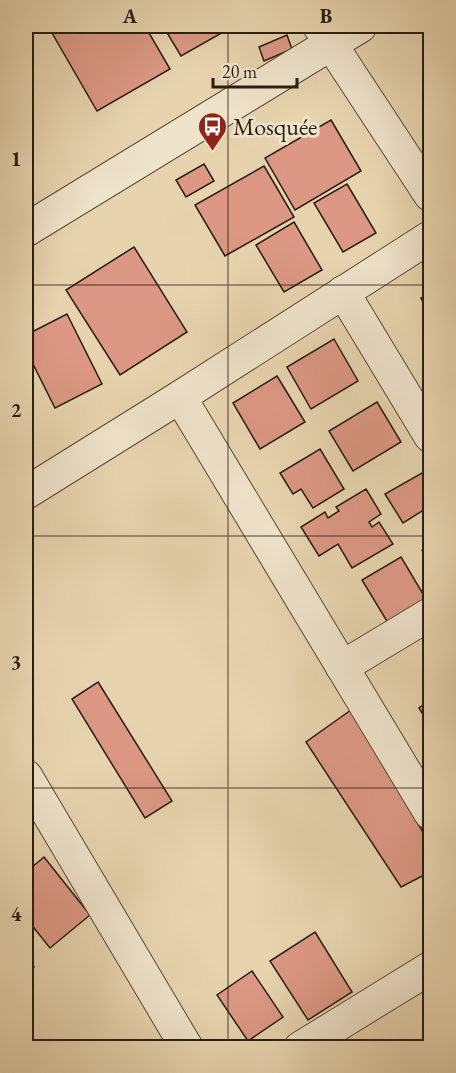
<svg xmlns="http://www.w3.org/2000/svg" width="456" height="1073" font-family="'EB Garamond',serif">
	<style>
		.building { fill: #dc9884; stroke: #291d0e; stroke-width: 1.5 }
		.lines { fill: none; stroke-linecap: round; stroke-linejoin: round }
		.minor-casing { stroke: #584b36; stroke-width: 34 }
		.tertiary-casing { stroke: #584b36; stroke-width: 35 }
		.minor { stroke: #efe3cb; stroke-width: 32 }
		.tertiary { stroke: #efe3cb; stroke-width: 33 }
		.grid { fill: none; stroke: #291d0e; stroke-width: 1.5; stroke-opacity: 0.55 }
		.labels { text-anchor: middle; dominant-baseline: central; stroke-width: 6; stroke-linejoin: round; paint-order: stroke }
		.poi-label { font-size: 24px; fill: #291d0e; stroke: #efe3cb; text-anchor: start }
		.neatline { fill: none; stroke: #291d0e; stroke-width: 2 }
		.grid-label { font-size: 20px; text-anchor: middle; font-weight: bold; fill: #291d0e }
	</style>
	<rect width="100%" height="100%" fill="#e7d4af"/>
	<filter id="stains"><feTurbulence type="fractalNoise" baseFrequency=".00333" numOctaves="4"/><feColorMatrix values="0 0 0 0 .2 0 0 0 0 .09 0 0 0 0 .02 0 0 0 .5 -.17"/></filter>
	<radialGradient id="worn" r=".72"><stop offset=".6" stop-color="#630" stop-opacity="0"/><stop offset="1" stop-color="#630" stop-opacity=".3"/></radialGradient>
	<g class="building">
		<path d="M48,26H145L170,69L97,111Z"/>
		<path d="M163,26H234L181,56Z"/>
		<path d="M287,35L292,49L264,61L259,47Z"/>
		<path d="M331,120L361,171L295,210L265,158Z"/>
		<path d="M204,164L214,181L186,197L176,180Z"/>
		<path d="M264,166L294,217L225,256L195,205Z"/>
		<path d="M347,184L376,233L343,252L314,203Z"/>
		<path d="M294,222L322,270L284,292L256,245Z"/>
		<path d="M134,247L187,332L120,375L66,290Z"/>
		<path d="M430,293V312L428,313L421,298Z"/>
		<path d="M67,314L102,384L55,408L26,350V335Z"/>
		<path d="M334,339L358,381L311,409L287,367Z"/>
		<path d="M277,376L305,422L260,449L233,403Z"/>
		<path d="M377,402L401,442L353,471L329,431Z"/>
		<path d="M320,449L344,489L313,508L301,489L293,494L280,473Z"/>
		<path d="M422,473L430,487V506L403,523L385,494Z"/>
		<path d="M366,489L381,514L369,522L372,527L379,522L393,544L352,568L338,544L319,556L301,527L325,512L328,518L339,511L336,507Z"/>
		<path d="M430,545V565L422,550Z"/>
		<path d="M401,557L426,599L388,623L362,580Z"/>
		<path d="M98,682L172,801L145,818L72,699Z"/>
		<path d="M430,700V722L428,723L419,708Z"/>
		<path d="M351,710L430,844V872L401,887L306,742Z"/>
		<path d="M44,857L90,915L50,948L26,918V872Z"/>
		<path d="M315,932L352,992L308,1020L270,961Z"/>
		<path d="M26,952L34,967L26,972Z"/>
		<path d="M252,971L283,1017L248,1041L217,995Z"/>
	</g>
	<g class="lines">
		<defs>
			<g id="minor">
				<path d="M319,26L430,195"/>
				<path d="M343,292L430,436"/>
				<path d="M180,397L430,813"/>
				<path d="M26,493L180,397L430,237"/>
				<path d="M342,667L430,614"/>
				<path d="M26,776L187,1048"/>
				<path d="M300,1048L430,968"/>
			</g>
			<path id="tertiary" d="M26,230L360,26"/>
		</defs>
		<use href="#minor" class="minor-casing"/>
		<use href="#tertiary" class="tertiary-casing"/>
		<use href="#minor" class="minor"/>
		<use href="#tertiary" class="tertiary"/>
	</g>
	<path class="grid" d="M228,26V1048M26,285H430M26,536H430M26,788H430"/>
	<defs>
		<symbol id="bus-pin" viewBox="-11 -11 22 30"><path d="M0 17L-7.5 6A9.5 9.5 0 1 1 7.5 6Z" fill="#8f2418" stroke="#efe3cb"/><path d="M-5-6H5V4H4V6H2V4H-2V6H-4V4H-5ZM-3.5-4V0h7V-4ZM-3.5 1.2v1.5H-2V1.2ZM2 1.2v1.5H3.5V1.2Z" fill="#fff"/></symbol>
	</defs>
	<g fill-rule="evenodd">
		<use href="#bus-pin" x="196" y="110" width="33" height="45"/>
	</g>
	<g class="labels">
		<g class="poi-label">
			<text x="233" y="126">Mosquée</text>
		</g>
	</g>
	<rect width="456" height="1073" fill="none" stroke="#e7d4af" stroke-width="66"/>
	<path d="M213 78v9h84v-9" fill="none" stroke="#291d0e" stroke-width="3"/>
	<text x="222" y="78" font-size="18" fill="#291d0e" stroke="#efe3cb" stroke-width="4.5" paint-order="stroke">20 m</text>
	<rect x="33" y="33" width="390" height="1007" class="neatline"/>
	<g class="grid-label">
		<text x="130" y="23">A</text>
		<text x="326" y="23">B</text>
		<text x="16" y="166">1</text>
		<text x="16" y="417">2</text>
		<text x="16" y="669">3</text>
		<text x="16" y="921">4</text>
	</g>
	<rect width="100%" height="100%" filter="url(#stains)"/>
	<rect width="100%" height="100%" fill="url(#worn)"/>
</svg>
